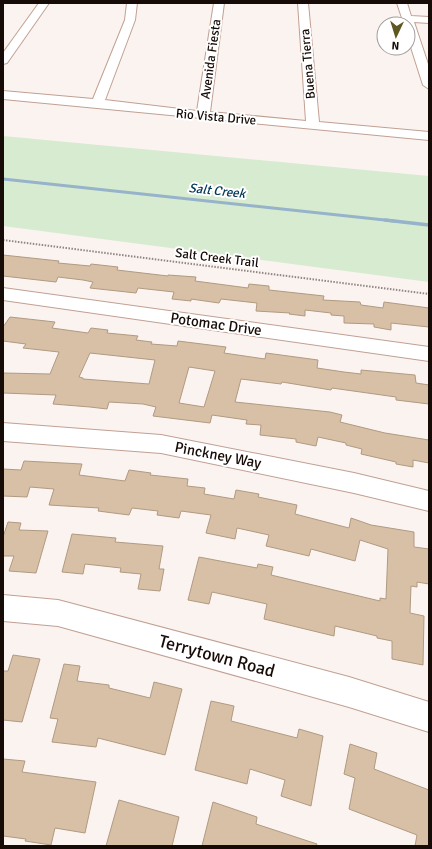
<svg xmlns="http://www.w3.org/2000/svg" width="432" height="849" font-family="Signika,sans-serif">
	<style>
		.green { fill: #d7ebd1 }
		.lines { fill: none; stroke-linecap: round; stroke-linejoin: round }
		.stream-far1 { stroke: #96b3ca; stroke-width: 3 }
		.stream { stroke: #96b3ca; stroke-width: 3.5 }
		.building { fill: #d7c0a6; stroke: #b19a81; fill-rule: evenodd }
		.minor-casing { stroke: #c1a093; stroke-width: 2 }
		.path { stroke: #8f8682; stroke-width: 2; stroke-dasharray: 1.5 1.5; stroke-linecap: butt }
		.minor { fill: #fff; fill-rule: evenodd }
		.labels { text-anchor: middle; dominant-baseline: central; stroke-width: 4; stroke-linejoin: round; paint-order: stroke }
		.far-street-label { font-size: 13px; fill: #160b07; stroke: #fff }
		.far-water-label { font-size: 13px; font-style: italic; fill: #003554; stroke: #fff }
		.street-label { font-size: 15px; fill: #160b07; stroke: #fff }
		.near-street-label { font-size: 18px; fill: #160b07; stroke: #fff }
	</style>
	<rect width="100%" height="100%" fill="#fbf3f0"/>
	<path class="green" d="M3,136L429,176V282L3,226Z"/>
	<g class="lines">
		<path class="stream-far1" d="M3,179L394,221"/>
		<path class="stream" d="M385,220L429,225"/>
	</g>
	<g class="building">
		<path d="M3,255L59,261L58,263L90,266L91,264L118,267L117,270L168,276V275L196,277L195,281L248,288L249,284L269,286V290L324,296L323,300L360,302L361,305L383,308L384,302L429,308V327L391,323V330L374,327V324L344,323V316L331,315V313L305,310V316L289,314L290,313L256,311L257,303L221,299L219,303L191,299V301L172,299L174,292L138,288L136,293L90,288L93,282L83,280L58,277L56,282L3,276Z"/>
		<path d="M10,317L55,322L52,328L88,333L91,328L108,330L107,333L138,336L136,340L152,342L151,344L177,346L178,341L226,347L224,353L265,359L266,353L318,360L317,368L344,372L361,374V370L415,375L416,383L429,385V404L396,400V397L332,388L331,390L282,382L281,384L241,379L235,402L330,412L342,415L340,422L385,433L429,440V463L413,460V467L396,464V462L361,454L362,449L346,445V443L318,437L316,446L296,442V439L260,435L261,425L246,424L247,420L212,415L210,423L153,416L156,407L143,404L109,402L107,409L90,407L53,404L56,395L3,393V373L50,374L59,352L23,348L26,344L3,341V327ZM90,353L155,360L149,384L83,379V378L79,377ZM189,367L215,371L204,407L179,403Z"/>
		<path d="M24,461L82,464L79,475L125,481L129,470L151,473L150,475L188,479L187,486L205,488L204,494L234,499L236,490L259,494L258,497L297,505L295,514L349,528L351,518L371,525L414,532V547L429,549V584L417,582V587L411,586L410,613L424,616L423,665L392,659V641L377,638V636L335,626L334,636L264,619L267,604L212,592L209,604L188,600L199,557L257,568L258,564L273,567L271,575L380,601V598L386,599L388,549L360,540L355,561L311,549L309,556L266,546L269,535L237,528L235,539L206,533L211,515L181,511L179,518L157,515L158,511L132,508L129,515L98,511L99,508L49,505L54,489L30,487L27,497L3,496V469L21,470Z"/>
		<path d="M8,522L21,523L19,530L48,531L36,573L9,571L14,556H3V537Z"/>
		<path d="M72,534L116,538L115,542L163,546L159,569H164L160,591L138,589L141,574L120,572L121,568L85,564L83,574L62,572Z"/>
		<path d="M13,655L40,659L22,722L3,720V671H8Z"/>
		<path d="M64,664L80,666L77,681L109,685V688L150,698L154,682L182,689L165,755L98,738L96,747L52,742L58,719L50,718Z"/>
		<path d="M211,701L234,706L231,721L297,738L299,729L323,736L311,806L281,796L285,780L250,769L247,784L195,770Z"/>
		<path d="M350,744L377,753L374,769L429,790V846H415L417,835L349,809L355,778L344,774Z"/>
		<path d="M3,759L25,761L22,772L96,782L85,833L55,828L51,845L25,841L26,839L3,836Z"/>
		<path d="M119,800L179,817L172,846H106Z"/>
		<path d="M213,802L257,817L256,824L317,844L316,846H202Z"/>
	</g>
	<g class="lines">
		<defs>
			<g id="minor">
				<path d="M39,3H49L7,63L3,64V53Z"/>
				<path d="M127,3H137L135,20L105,100L197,111L214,3H224L210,112L306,121L298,3H308L319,122L429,132V140L3,99V91L93,99L125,20Z"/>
				<path d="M397,3H407L411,16L429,17V23L414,22L429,67V89L423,85L408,38V24H404Z"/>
				<path d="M3,288L429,347V361L3,300Z"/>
				<path d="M3,423L161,435L354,473L429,491V511L354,493L161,453L3,441Z"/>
				<path d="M3,595L58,600L349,677L429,702V732L349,707L58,626L3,621Z"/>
			</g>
		</defs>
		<use href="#minor" class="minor-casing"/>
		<path class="path" d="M3,240L429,294"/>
		<use href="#minor" class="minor"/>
	</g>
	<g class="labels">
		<g class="far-street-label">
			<text transform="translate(211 59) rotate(-82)">Avenida Fiesta</text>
			<text transform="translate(308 64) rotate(-95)">Buena Tierra</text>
			<text transform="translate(216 117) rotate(5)">Rio Vista Drive</text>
			<text transform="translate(217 258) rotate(7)">Salt Creek Trail</text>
		</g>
		<g class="far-water-label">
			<text transform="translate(217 191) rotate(6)">Salt Creek</text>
		</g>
		<g class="street-label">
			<text transform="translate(216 324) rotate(8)">Potomac Drive</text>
			<text transform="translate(218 455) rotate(11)">Pinckney Way</text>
		</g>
		<g class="near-street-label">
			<text transform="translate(217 656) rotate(15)">Terrytown Road</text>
		</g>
	</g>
	<rect width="432" height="849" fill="none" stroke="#160b07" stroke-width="8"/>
	<g transform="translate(396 36) rotate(184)"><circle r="19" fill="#ffffff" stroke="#a29d9c"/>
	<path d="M0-3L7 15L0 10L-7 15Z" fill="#5e5723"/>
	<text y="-6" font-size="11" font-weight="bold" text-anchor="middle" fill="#160b07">N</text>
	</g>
</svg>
